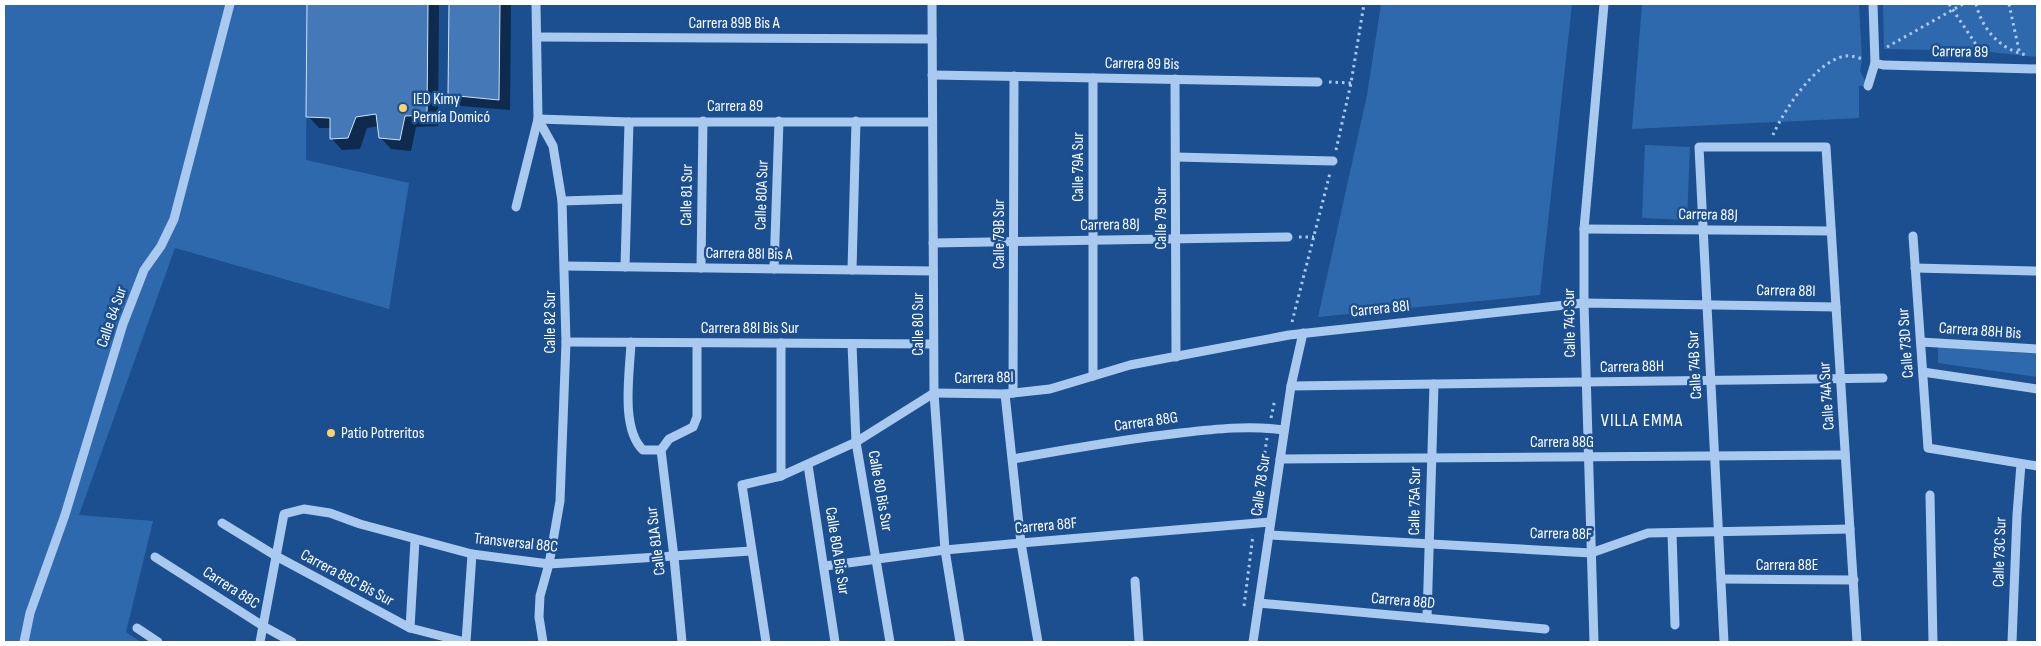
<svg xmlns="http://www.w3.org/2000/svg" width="2041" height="646" font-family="'Sofia Sans Condensed',sans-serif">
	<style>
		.green { fill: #2e69ad }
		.shadow { fill: #0007 }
		.building { fill: #4478b7; stroke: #cfe3fa }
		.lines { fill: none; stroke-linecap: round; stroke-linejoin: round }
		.path { stroke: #a9c9ee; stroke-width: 3; stroke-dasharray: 2.5 4; stroke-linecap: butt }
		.minor { stroke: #a9c9ee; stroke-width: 9 }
		.poi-dot { fill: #ffd166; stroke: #1b4f8f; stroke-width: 2 }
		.labels { text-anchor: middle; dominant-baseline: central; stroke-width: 5; stroke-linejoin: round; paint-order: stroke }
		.street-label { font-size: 16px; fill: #fff; stroke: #1b4f8f }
		.poi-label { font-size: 16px; fill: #fff; stroke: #1b4f8f; text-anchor: start }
		.neighbourhood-label { font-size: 18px; letter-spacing: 1px; fill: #fff; stroke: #1b4f8f }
	</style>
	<rect width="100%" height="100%" fill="#1b4f8f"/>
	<g class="green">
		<path d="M4,4H307L306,160L409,183L389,309L175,248L79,515L153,521L126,632L141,642H4Z"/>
		<path d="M1381,4H1572L1540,295L1318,317L1367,95Z"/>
		<path d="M1642,4H1859L1862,59L1860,71L1868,86H1859V118L1632,129Z"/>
		<path d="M1883,4H2037V57L1981,51L1884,49Z"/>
		<path d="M1645,145L1690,147L1687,220L1642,218Z"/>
		<path d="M1938,347L2037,354V377L1938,363Z"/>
	</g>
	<g class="shadow">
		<path d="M308,4H439L438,126L416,127L411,151L391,149L380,137L379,126L367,128L360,149L342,150L331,138V128H319L308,116Z"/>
		<path d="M450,4H511L510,110L461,106L449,95Z"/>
	</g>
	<g class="building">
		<path d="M307,4H428L427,115L405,116L400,140L379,138L376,114L356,117L348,138L330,139V118L306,117Z"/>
		<path d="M449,4H500L499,100L448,95Z"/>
	</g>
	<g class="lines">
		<g class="path">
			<path d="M1949,4L1983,55"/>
			<path d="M1976,4C1982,29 2000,50 2027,55"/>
			<path d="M2009,4L2020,55"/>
			<path d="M1887,47L1963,4"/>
			<path d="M1329,82L1351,83"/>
			<path d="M1773,135C1784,110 1816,61 1845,56C1852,55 1858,58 1864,59"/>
			<path d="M1336,150L1351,83L1364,4"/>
			<path d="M1299,237H1314"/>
			<path d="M1292,322L1330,173"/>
			<path d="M1271,418L1275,399"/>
			<path d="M1256,511L1267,438"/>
			<path d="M1244,606L1253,535"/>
		</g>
		<g class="minor">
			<path d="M536,4L538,119L553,146L562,201L566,342L560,501L549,564L540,596L539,617L543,642"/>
			<path d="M932,4L934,393L945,550L960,642"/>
			<path d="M1873,4L1875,63L1883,65L2037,69"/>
			<path d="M537,37L932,39"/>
			<path d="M932,75L1318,82"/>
			<path d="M1093,78V376"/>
			<path d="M1175,79L1176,357"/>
			<path d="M1868,86L1875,63"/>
			<path d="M538,119L629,122H932"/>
			<path d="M1176,157L1333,161"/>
			<path d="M562,201L626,199"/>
			<path d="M516,207L538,119"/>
			<path d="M1584,229L1831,231"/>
			<path d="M1913,236L1928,448L2037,466"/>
			<path d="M933,243L1288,237"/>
			<path d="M565,266L933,271"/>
			<path d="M625,267L629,122"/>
			<path d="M701,268L703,121"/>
			<path d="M1915,268L2037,271"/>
			<path d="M774,269L779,121"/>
			<path d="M852,270L856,121"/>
			<path d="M566,342L933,344"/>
			<path d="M631,342C630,372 620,428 643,450H661"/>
			<path d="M1921,342L2037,349"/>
			<path d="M781,343V476"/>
			<path d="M852,344L856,442L890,642"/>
			<path d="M1923,372L2037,389"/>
			<path d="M1291,386L1883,378"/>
			<path d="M934,393L1005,394L1050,389L1130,365L1289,335L1584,303L1836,307"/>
			<path d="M1013,393L1014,76"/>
			<path d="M1005,394L1021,543L1038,642"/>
			<path d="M1013,459C1069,449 1124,439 1180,433C1215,429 1250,425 1284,430"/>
			<path d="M1280,459L1845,455"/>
			<path d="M808,465L835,642"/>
			<path d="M1930,495L1933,642"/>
			<path d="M222,523L276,556L410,628L465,642"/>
			<path d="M1672,533L1675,625"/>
			<path d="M1269,535L1591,553L1648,533L1850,529"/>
			<path d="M155,557L263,626L292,642"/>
			<path d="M825,566L945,550L1021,543L1270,522"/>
			<path d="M1721,579L1854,580"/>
			<path d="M1135,581L1139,642"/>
			<path d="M1259,603L1545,629"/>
			<path d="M1427,618L1434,384"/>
			<path d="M137,628L158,642"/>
			<path d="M410,628L415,540"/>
			<path d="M24,642L30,613L65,515L123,324L144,270L161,246L174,219L230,4"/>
			<path d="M260,642L284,514L304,509L330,513L360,524L472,554L549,564L751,551"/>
			<path d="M466,642L472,554"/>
			<path d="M682,642L674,557L661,450L669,439L693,427L697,417V343"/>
			<path d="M766,642L742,485L781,476L856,442L934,393"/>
			<path d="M1253,642L1291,386L1303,333"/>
			<path d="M1594,642L1584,303V229L1604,4"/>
			<path d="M1724,642L1699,147H1826L1857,642"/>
			<path d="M2012,642L2017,515L2021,464"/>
		</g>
	</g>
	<g class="poi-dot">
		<circle cx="403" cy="108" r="5"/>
		<circle cx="331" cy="433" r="5"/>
	</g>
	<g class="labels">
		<g class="street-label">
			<text x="734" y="23">Carrera 89B Bis A</text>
			<text transform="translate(1960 52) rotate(1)">Carrera 89</text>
			<text transform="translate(1142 64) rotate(1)">Carrera 89 Bis</text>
			<text x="735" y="106">Carrera 89</text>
			<text transform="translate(1078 167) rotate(-90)">Calle 79A Sur</text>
			<text transform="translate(687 195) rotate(-89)">Calle 81 Sur</text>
			<text transform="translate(762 195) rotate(-88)">Calle 80A Sur</text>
			<text transform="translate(1708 215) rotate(1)">Carrera 88J</text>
			<text transform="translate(1161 218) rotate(-90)">Calle 79 Sur</text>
			<text transform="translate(1110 225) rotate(-1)">Carrera 88J</text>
			<text transform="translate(999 234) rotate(-90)">Calle 79B Sur</text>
			<text transform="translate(749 254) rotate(1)">Carrera 88I Bis A</text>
			<text transform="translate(1786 291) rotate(1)">Carrera 88I</text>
			<text transform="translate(1380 309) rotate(-6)">Carrera 88I</text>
			<text transform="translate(112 317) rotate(-71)">Calle 84 Sur</text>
			<text transform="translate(550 322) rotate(-90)">Calle 82 Sur</text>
			<text transform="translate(1570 323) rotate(-91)">Calle 74C Sur</text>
			<text transform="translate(918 324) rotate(-90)">Calle 80 Sur</text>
			<text x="750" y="328">Carrera 88I Bis Sur</text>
			<text transform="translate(1980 331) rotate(4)">Carrera 88H Bis</text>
			<text transform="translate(1906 343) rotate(-94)">Calle 73D Sur</text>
			<text transform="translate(1695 365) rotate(-93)">Calle 74B Sur</text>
			<text transform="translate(1632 367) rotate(-1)">Carrera 88H</text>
			<text transform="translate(984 378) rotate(-1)">Carrera 88I</text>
			<text transform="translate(1827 396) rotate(-94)">Calle 74A Sur</text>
			<text transform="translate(1146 422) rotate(-8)">Carrera 88G</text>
			<text x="1562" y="442">Carrera 88G</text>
			<text transform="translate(1261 485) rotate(-82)">Calle 78 Sur</text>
			<text transform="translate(880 491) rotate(80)">Calle 80 Bis Sur</text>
			<text transform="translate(1415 501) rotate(-89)">Calle 75A Sur</text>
			<text transform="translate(1046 526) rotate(-5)">Carrera 88F</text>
			<text transform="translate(1561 534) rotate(1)">Carrera 88F</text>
			<text transform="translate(656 541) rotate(-97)">Calle 81A Sur</text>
			<text transform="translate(516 543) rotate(6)">Transversal 88C</text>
			<text transform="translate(837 551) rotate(81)">Calle 80A Bis Sur</text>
			<text transform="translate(2000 552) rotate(-88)">Calle 73C Sur</text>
			<text x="1787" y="565">Carrera 88E</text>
			<text transform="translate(347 578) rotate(28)">Carrera 88C Bis Sur</text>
			<text transform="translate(231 588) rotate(33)">Carrera 88C</text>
			<text transform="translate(1403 601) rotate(5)">Carrera 88D</text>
		</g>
		<g class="poi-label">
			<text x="413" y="99">IED Kimy<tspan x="413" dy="18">Pernía Domicó</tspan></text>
			<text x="341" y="433">Patio Potreritos</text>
		</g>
		<g class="neighbourhood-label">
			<text x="1642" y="420">VILLA EMMA</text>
		</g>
	</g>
	<rect width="2041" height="646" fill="none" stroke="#ffffff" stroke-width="10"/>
</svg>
